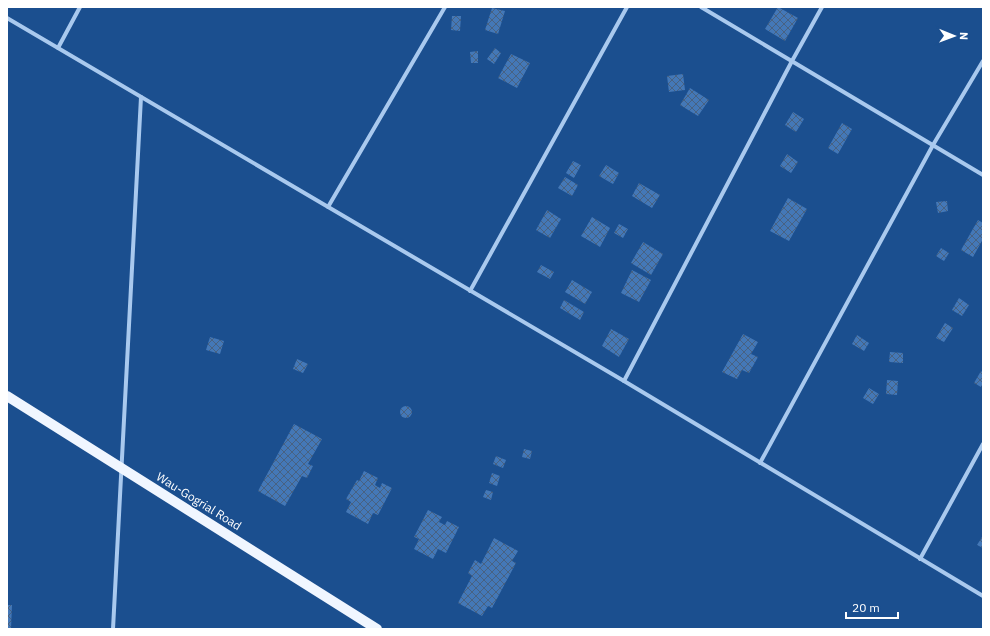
<svg xmlns="http://www.w3.org/2000/svg" width="990" height="636" font-family="'IBM Plex Sans',sans-serif">
	<style>
		.building { fill: url(#building-cross-hatch) }
		.lines { fill: none; stroke-linecap: round; stroke-linejoin: round }
		.minor { stroke: #a9c9ee; stroke-width: 4 }
		.primary { stroke: #f0f6ff; stroke-width: 10 }
		.labels { text-anchor: middle; dominant-baseline: central; stroke-width: 3; stroke-linejoin: round; paint-order: stroke }
		.street-label { font-size: 12px; fill: #fff; stroke: #1b4f8f }
	</style>
	<defs>
		<pattern id="building-cross-hatch" width="8" height="8" patternUnits="userSpaceOnUse"><rect width="8" height="8" fill="#4478b7"/><path d="M0 0l8 8M0 8l8-8" fill="none" stroke="#486282"/></pattern>
	</defs>
	<rect width="100%" height="100%" fill="#1b4f8f"/>
	<g class="building">
		<path d="M778,7L798,18L785,41L765,29Z"/>
		<path d="M492,8L505,11L498,34L485,30Z"/>
		<path d="M452,16H461L460,31L451,30Z"/>
		<path d="M495,48L501,53L494,64L487,59Z"/>
		<path d="M478,51V63H471L470,52Z"/>
		<path d="M511,54L530,63L517,88L498,78Z"/>
		<path d="M683,74L685,90L669,92L667,76Z"/>
		<path d="M690,88L709,100L698,116L680,105Z"/>
		<path d="M793,112L804,119L796,132L785,125Z"/>
		<path d="M842,123L852,129L838,154L828,148Z"/>
		<path d="M787,154L798,162L791,173L780,166Z"/>
		<path d="M573,161L581,165L574,178L566,173Z"/>
		<path d="M606,165L619,173L613,184L599,176Z"/>
		<path d="M565,177L578,185L572,196L558,188Z"/>
		<path d="M639,183L660,195L652,208L632,196Z"/>
		<path d="M788,198L807,209L789,241L770,231Z"/>
		<path d="M947,201L948,211L938,213L936,202Z"/>
		<path d="M547,210L561,219L550,238L536,230Z"/>
		<path d="M592,217L610,228L600,247L581,236Z"/>
		<path d="M978,220L983,223V239L973,257L961,250Z"/>
		<path d="M619,224L628,229L623,238L614,233Z"/>
		<path d="M643,242L663,254L651,275L631,263Z"/>
		<path d="M941,248L949,253L944,261L936,256Z"/>
		<path d="M541,265L554,272L550,279L537,272Z"/>
		<path d="M632,270L651,280L639,302L621,293Z"/>
		<path d="M572,280L592,292L585,304L565,292Z"/>
		<path d="M959,298L969,305L962,316L952,310Z"/>
		<path d="M564,300L584,312L580,320L560,308Z"/>
		<path d="M945,323L953,328L944,342L936,338Z"/>
		<path d="M611,329L629,339L619,357L602,346Z"/>
		<path d="M743,334L758,342L751,354L758,357L749,373L742,370L737,379L722,372Z"/>
		<path d="M857,335L869,343L864,351L852,344Z"/>
		<path d="M210,337L224,341L220,354L206,350Z"/>
		<path d="M890,352L903,353V363L889,362Z"/>
		<path d="M297,359L308,364L303,373L293,369Z"/>
		<path d="M981,371L983,373V383L981,387L974,383Z"/>
		<path d="M887,380L898,381L897,395L886,394Z"/>
		<path d="M869,388L879,394L873,404L863,398Z"/>
		<circle cx="406" cy="412" r="6"/>
		<path d="M294,424L322,439L308,464L313,466L307,478L302,476L285,506L258,491Z"/>
		<path d="M524,449L532,451L530,459L522,457Z"/>
		<path d="M496,456L506,460L503,468L493,464Z"/>
		<path d="M364,471L378,478L375,485L380,488L382,483L392,488L378,515L373,513L368,524L346,512L351,502L346,499L357,480L359,481Z"/>
		<path d="M492,473L500,476L497,486L489,483Z"/>
		<path d="M486,490L493,492L491,500L483,497Z"/>
		<path d="M428,510L442,517L439,522L445,525L447,521L459,527L446,553L438,549L433,559L414,549L419,539L414,537Z"/>
		<path d="M982,537L983,538V548L977,545Z"/>
		<path d="M494,538L518,551L512,561L516,563L492,608L488,606L482,616L458,603L472,576L468,573L475,560L481,564Z"/>
		<path d="M7,605H12L11,629H7Z"/>
	</g>
	<g class="lines">
		<g class="minor">
			<path d="M701,7L983,175"/>
			<path d="M7,18L624,381L983,596"/>
			<path d="M58,48L80,7"/>
			<path d="M328,207L445,7"/>
			<path d="M470,291L627,7"/>
			<path d="M624,381L792,61L822,7"/>
			<path d="M760,463L933,145L983,61"/>
			<path d="M920,559L983,444"/>
			<path d="M113,629L141,97"/>
		</g>
		<path class="primary" d="M7,396L377,629"/>
	</g>
	<g class="labels">
		<g class="street-label">
			<text transform="translate(199 501) rotate(32)">Wau-Gogrial Road</text>
		</g>
	</g>
	<rect width="990" height="636" fill="none" stroke="#ffffff" stroke-width="16"/>
	<g transform="translate(954 36) rotate(91)" stroke="#1b4f8f" stroke-width="3" paint-order="stroke">
	<path d="M0-3L7 15L0 10L-7 15Z" fill="#ffffff"/>
	<text y="-6" font-size="11" font-weight="bold" text-anchor="middle" fill="#ffffff">N</text>
	</g>
	<path d="M846 612v6h52v-6" fill="none" stroke="#ffffff" stroke-width="2"/>
	<text x="852" y="612" font-size="12" fill="#ffffff" stroke="#1b4f8f" stroke-width="3" paint-order="stroke">20 m</text>
</svg>
